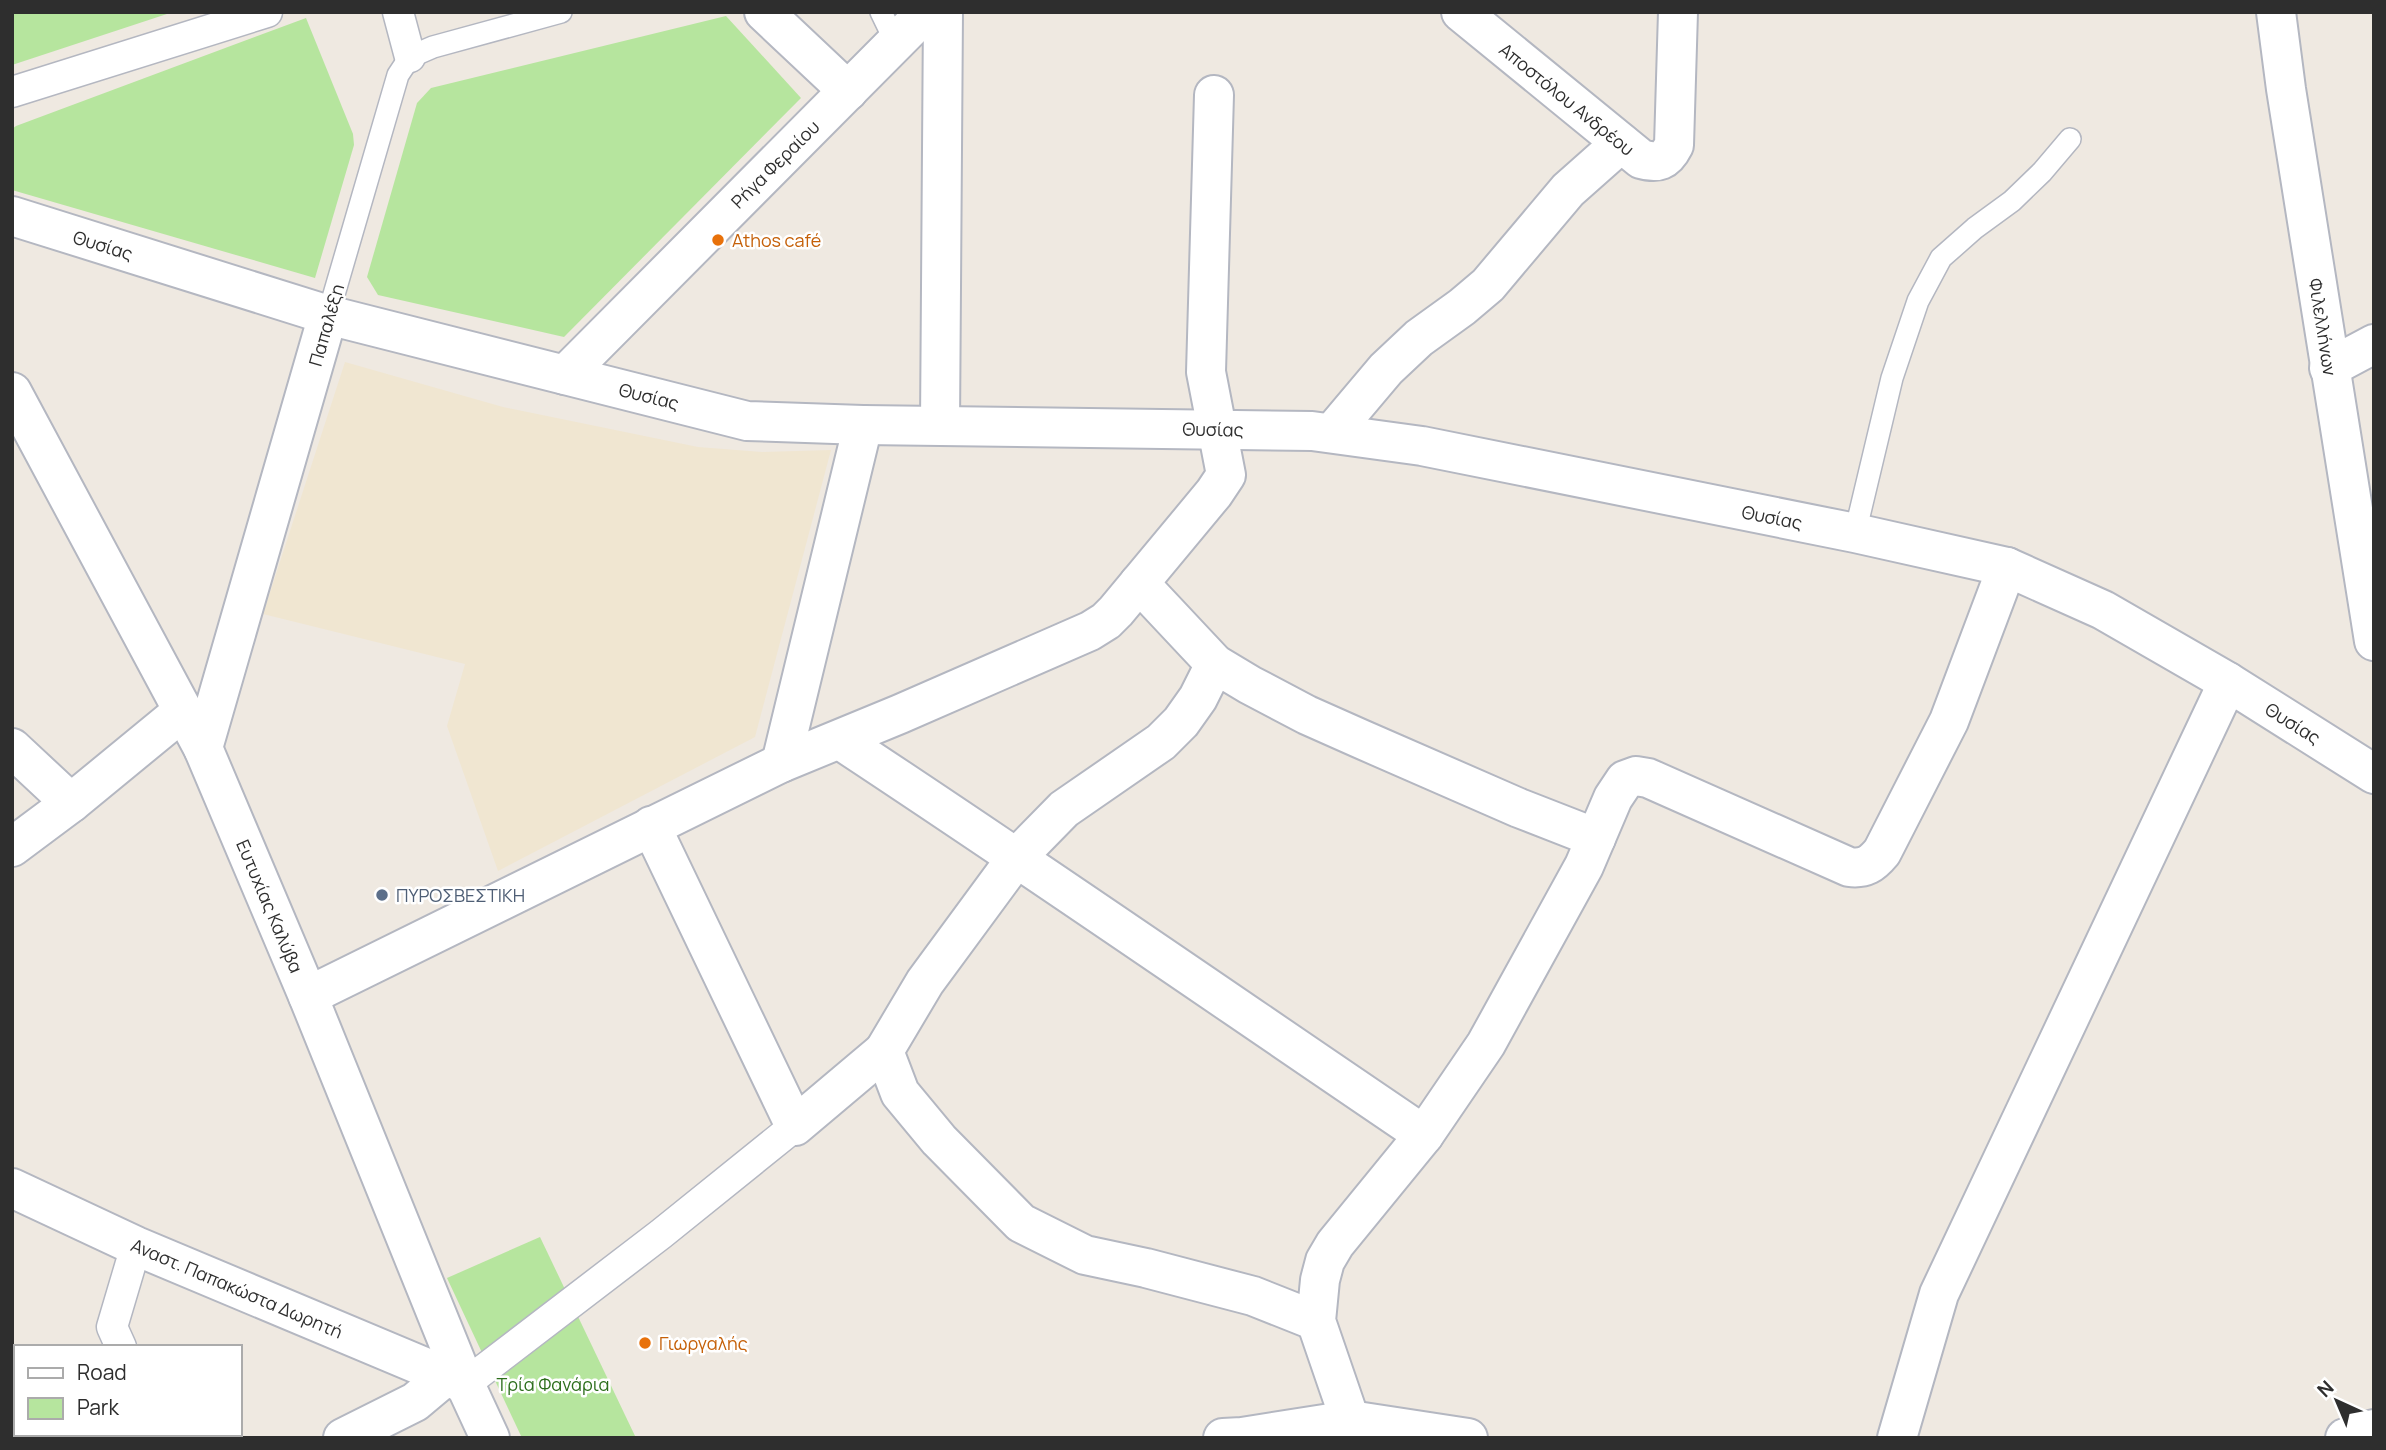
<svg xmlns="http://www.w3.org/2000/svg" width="2386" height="1450" font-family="Manrope,sans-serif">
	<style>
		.education { fill: #f0e6d1 }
		.green { fill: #b6e59e }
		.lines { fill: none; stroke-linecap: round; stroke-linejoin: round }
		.service-casing { stroke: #b4b7c1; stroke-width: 24 }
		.pedestrian-casing { stroke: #b4b7c1; stroke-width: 33 }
		.minor-casing { stroke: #b4b7c1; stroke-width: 42 }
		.tertiary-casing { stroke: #b4b7c1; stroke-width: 42 }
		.secondary-casing { stroke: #b4b7c1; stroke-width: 42 }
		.service { stroke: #fff; stroke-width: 21 }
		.pedestrian { stroke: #fff; stroke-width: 30 }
		.minor { stroke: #fff; stroke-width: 38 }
		.tertiary { stroke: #fff; stroke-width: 38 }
		.secondary { stroke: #fff; stroke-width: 38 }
		.food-dot { fill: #e8710a; stroke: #fff; stroke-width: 2.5 }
		.service-dot { fill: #5c6f8a; stroke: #fff; stroke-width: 2.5 }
		.labels { text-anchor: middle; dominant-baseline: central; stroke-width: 5; stroke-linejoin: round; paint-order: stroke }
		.street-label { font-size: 18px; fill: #2e2e2e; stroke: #fff }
		.food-label { font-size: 18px; fill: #c56008; stroke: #fff; text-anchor: start }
		.service-label { font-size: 18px; fill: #4e5e75; stroke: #fff; text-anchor: start }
		.park-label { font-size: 18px; fill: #2c6e1b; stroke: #fff }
	</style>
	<rect width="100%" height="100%" fill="#efe9e1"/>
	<path class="education" d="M345,362L503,407L698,447L762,452L831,450L755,737L498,871L447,726L465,664L263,614Z"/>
	<g class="green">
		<path d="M12,12H173L12,65Z"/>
		<path d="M726,16L801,98L564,337L378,295L367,277L417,103L431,88Z"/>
		<path d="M306,18L353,134L354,145L315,278L12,190V129L16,126Z"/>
		<path d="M540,1237L636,1438H522L447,1278Z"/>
	</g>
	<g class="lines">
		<defs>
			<g id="service">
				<path d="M881,12L896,43"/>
				<path d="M328,315L398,75L410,57L433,47L561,12"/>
				<path d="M1855,533L1892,378L1918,301L1941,258L1975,228L2012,201L2042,172L2070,139"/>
			</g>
			<g id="pedestrian">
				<path d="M398,12L410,57"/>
				<path d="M12,92L267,12"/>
				<path d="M121,1347L112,1327L136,1246"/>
				<path d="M465,1384L661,1234L795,1126"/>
				<path d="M168,1434L170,1438"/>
			</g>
			<g id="minor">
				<path d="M764,12L848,91"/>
				<path d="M1461,12L1641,159C1658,164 1666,161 1674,145L1678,12"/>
				<path d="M2329,368L2374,344"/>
				<path d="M940,425L943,12"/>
				<path d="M1332,433L1386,369L1419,338L1462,307L1488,285L1568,190L1621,143"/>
				<path d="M1139,583L1215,664L1250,685L1307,715L1361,739L1519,808L1596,838"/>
				<path d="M1215,664L1198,698L1181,722L1161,742L1064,809L1017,857L925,982L884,1051L900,1093L939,1140L1021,1223L1085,1255L1146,1268L1253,1296L1316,1321"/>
				<path d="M840,740C1036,869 1229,1003 1424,1135"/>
				<path d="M203,748L328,315"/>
				<path d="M781,763L863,425"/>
				<path d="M651,826L795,1126L884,1051"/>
				<path d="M308,996L781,763L900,714L1090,631L1106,621L1116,611L1214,493L1226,475L1206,372L1214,95"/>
				<path d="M1350,1420L1316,1321L1320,1280L1325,1261L1335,1244L1424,1135L1486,1044L1584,866L1613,798L1625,780L1636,776L1648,778L1849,867C1865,869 1872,864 1882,852L1949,721L2007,567"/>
				<path d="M343,1438L415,1402L446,1376"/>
				<path d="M1897,1438L1939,1294L2228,682"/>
			</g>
			<g id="tertiary">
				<path d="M2276,12L2286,89L2374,641"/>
				<path d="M12,216L328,315L747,421L863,425L1312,431L1422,446L1855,533L2007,567L2103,610L2228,682L2374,774"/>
				<path d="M565,375L926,12"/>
				<path d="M12,748L71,803"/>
				<path d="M12,847L71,803L183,711"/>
				<path d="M12,1188L136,1246L465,1384"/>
				<path d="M1223,1438L1242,1437L1350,1420L1468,1438"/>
				<path d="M2345,1438L2374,1429"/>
			</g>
			<path id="secondary" d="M12,392L203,748L308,996L465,1384L490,1438"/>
		</defs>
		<use href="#service" class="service-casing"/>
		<use href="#pedestrian" class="pedestrian-casing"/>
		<use href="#minor" class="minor-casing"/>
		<use href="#tertiary" class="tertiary-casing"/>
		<use href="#secondary" class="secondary-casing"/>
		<use href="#service" class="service"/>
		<use href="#pedestrian" class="pedestrian"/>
		<use href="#minor" class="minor"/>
		<use href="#tertiary" class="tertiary"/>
		<use href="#secondary" class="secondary"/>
	</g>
	<g class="food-dot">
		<circle cx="718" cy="240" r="7"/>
		<circle cx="645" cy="1343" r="7"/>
	</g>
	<circle class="service-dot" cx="382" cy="895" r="7"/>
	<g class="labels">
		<g class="street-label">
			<text transform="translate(1567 99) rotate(39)">Αποστόλου Ανδρέου</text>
			<text transform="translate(775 164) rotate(-45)">Ρήγα Φεραίου</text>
			<text transform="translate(103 245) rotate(17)">Θυσίας</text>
			<text transform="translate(326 325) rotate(-74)">Παπαλέξη</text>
			<text transform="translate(2323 327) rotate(81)">Φιλελλήνων</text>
			<text transform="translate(649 396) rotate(14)">Θυσίας</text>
			<text transform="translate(1213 429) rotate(1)">Θυσίας</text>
			<text transform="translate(1772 517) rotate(11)">Θυσίας</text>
			<text transform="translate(2293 723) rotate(32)">Θυσίας</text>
			<text transform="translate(270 906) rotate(67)">Ευτυχίας Καλύβα</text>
			<text transform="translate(237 1288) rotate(23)">Αναστ. Παπακώστα Δωρητή</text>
		</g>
		<g class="food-label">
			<text x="732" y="240">Athos café</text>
			<text x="659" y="1343">Γιωργαλής</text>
		</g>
		<g class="service-label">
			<text x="396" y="895">ΠΥΡΟΣΒΕΣΤΙΚΗ</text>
		</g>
		<g class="park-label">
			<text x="553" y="1384">Τρία Φανάρια</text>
		</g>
	</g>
	<rect width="2386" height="1450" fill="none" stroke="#2e2e2e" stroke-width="28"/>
	<rect x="14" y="1345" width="228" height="91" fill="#ffffff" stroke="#ababab" stroke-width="2"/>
	<rect x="28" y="1368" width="35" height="10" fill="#ffffff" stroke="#ababab" stroke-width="2"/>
	<text x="77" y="1380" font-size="21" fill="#2e2e2e">Road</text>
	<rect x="28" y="1398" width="35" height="21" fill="#b6e59e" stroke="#ababab" stroke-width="2"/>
	<text x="77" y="1415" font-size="21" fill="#2e2e2e">Park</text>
	<g transform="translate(2337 1401) rotate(316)" stroke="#ffffff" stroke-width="5" paint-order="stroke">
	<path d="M0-5L12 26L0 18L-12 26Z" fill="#2e2e2e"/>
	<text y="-10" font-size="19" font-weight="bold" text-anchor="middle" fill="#2e2e2e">N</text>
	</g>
</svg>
